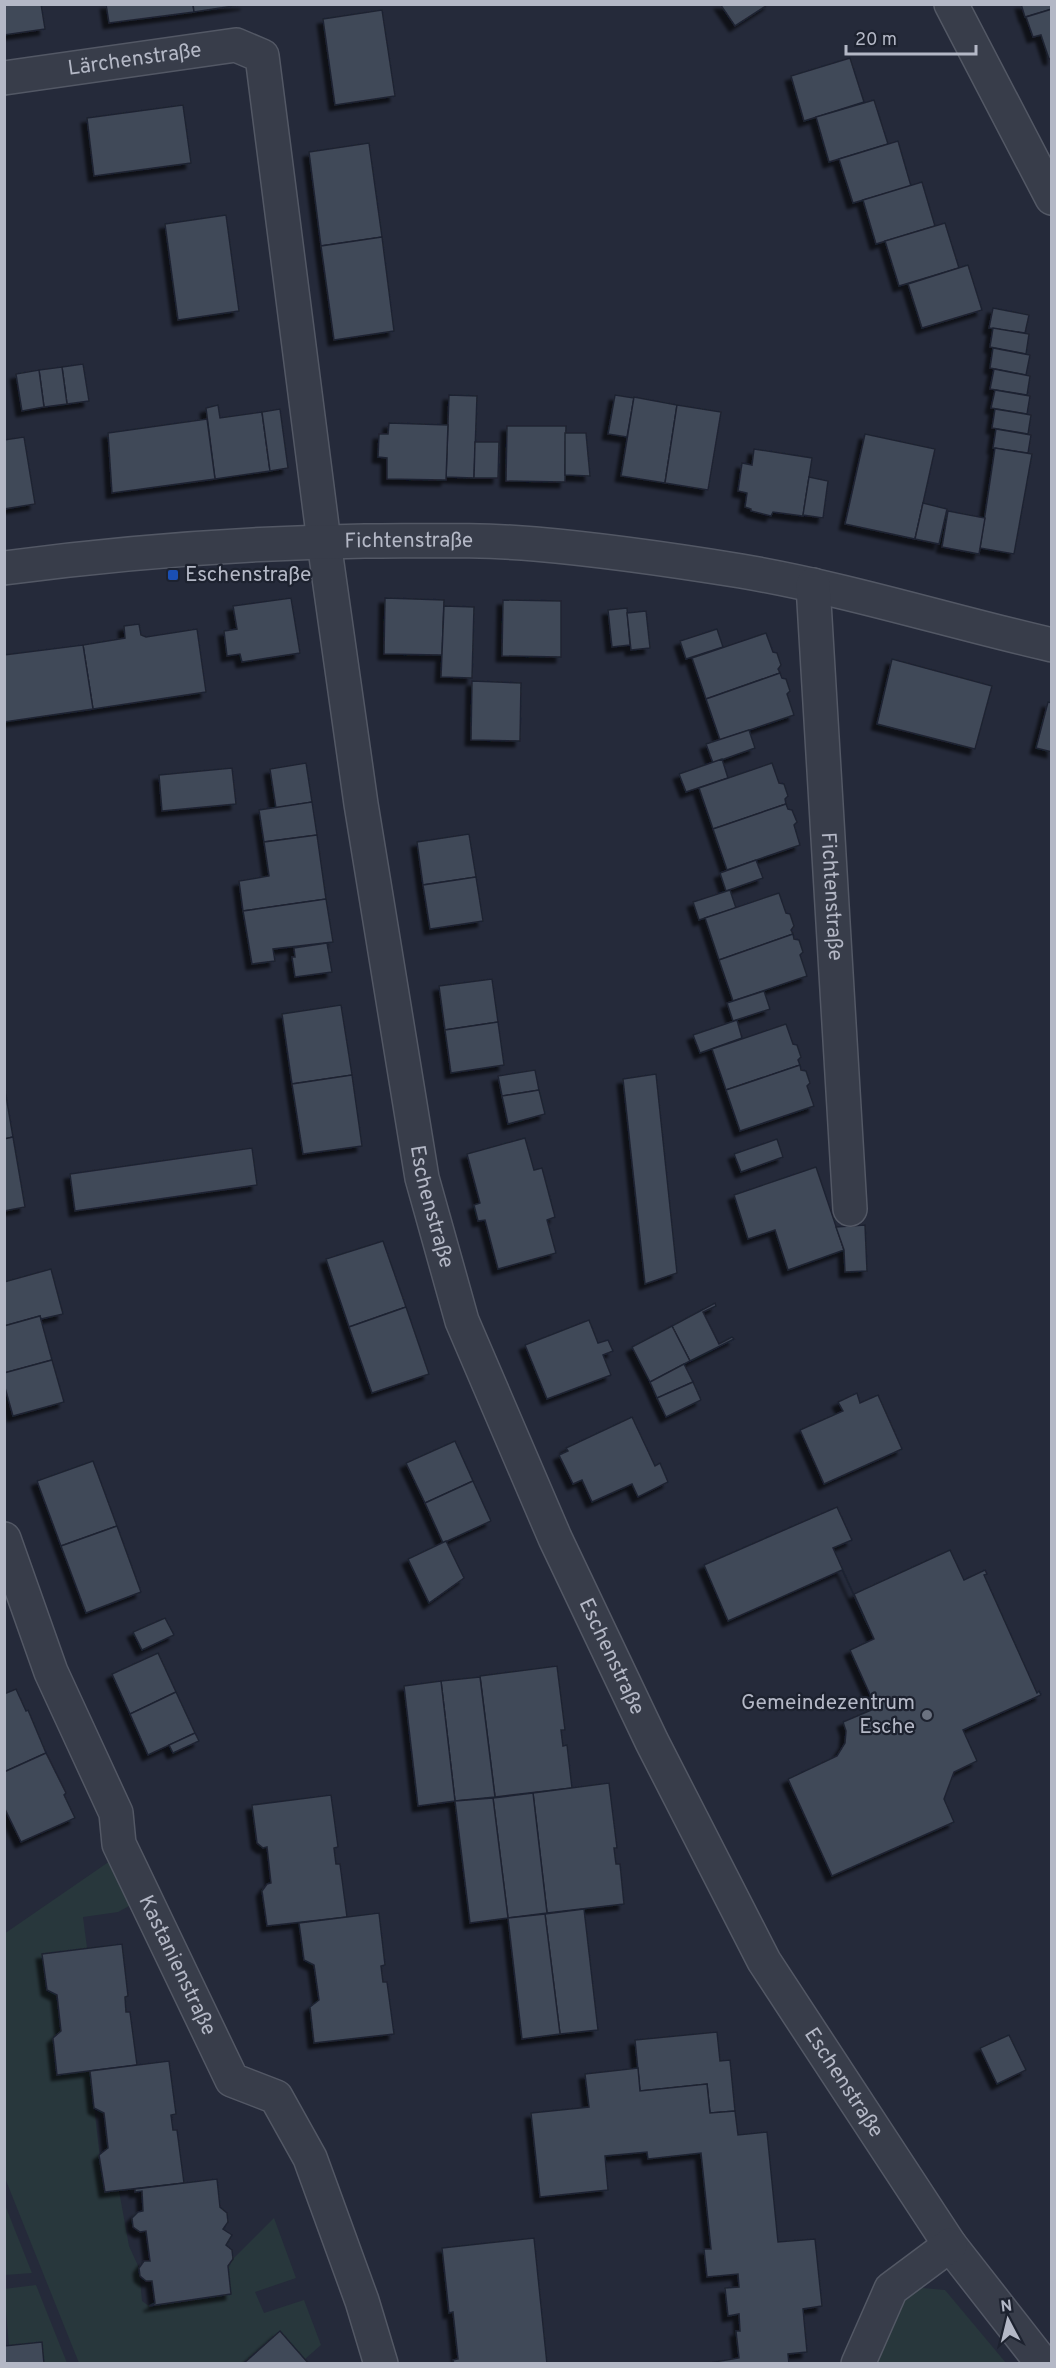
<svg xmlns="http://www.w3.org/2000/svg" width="1056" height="2368" font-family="Overpass,sans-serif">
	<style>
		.green { fill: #28373c }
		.building { fill: #414859; stroke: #1f2431; stroke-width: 1.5; filter: url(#shadow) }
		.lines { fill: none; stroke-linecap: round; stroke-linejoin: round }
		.minor-casing { stroke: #535865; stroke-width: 36 }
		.minor { stroke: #383d4a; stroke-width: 33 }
		.transit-dot { fill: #1a4fb4; stroke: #1d222f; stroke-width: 2 }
		.worship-dot { fill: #6b7280; stroke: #1d222f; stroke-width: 2 }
		.labels { text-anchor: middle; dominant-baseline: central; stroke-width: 4.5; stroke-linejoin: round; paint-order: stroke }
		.street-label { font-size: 21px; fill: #b4b8c6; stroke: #1d222f }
		.poi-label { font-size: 21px; fill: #b4b8c6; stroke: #1d222f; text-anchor: start }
	</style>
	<defs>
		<filter id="shadow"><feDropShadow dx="-5.5" dy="5.5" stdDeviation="1.5" flood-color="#0009"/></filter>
	</defs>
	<rect width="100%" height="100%" fill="#252a3a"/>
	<g class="green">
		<path d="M110,1861L131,1905L118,1912L83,1917L87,1948L42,1954L47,1990L57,1996L61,2031L53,2038L57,2075L90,2071L104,2192L119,2191L129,2246L139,2268L142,2301L149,2306L202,2299L233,2259L274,2218L296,2278L255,2292L264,2313L304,2300L321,2345L305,2359L280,2331L243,2363H79L5,2178L4,1934Z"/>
		<path d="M5,2205L32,2273L5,2275Z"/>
		<path d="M36,2285L67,2363H44L41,2342L9,2346L4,2289Z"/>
		<path d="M912,2287L945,2290L1006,2363L873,2364L901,2299Z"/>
	</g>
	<g class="building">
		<path d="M4,4H41L45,29L4,35Z"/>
		<path d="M106,4H193L194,12L109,23Z"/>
		<path d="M193,4H246L194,12Z"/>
		<path d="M720,4H769L735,26Z"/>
		<path d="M1021,4H1052V9L1025,17Z"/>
		<path d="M1052,9V59H1049L1041,35L1033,37L1026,17Z"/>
		<path d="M382,10L395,96L335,105L323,19Z"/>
		<path d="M850,58L864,102L804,121L791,76Z"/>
		<path d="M874,100L888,144L829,162L816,117Z"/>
		<path d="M183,105L191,163L94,176L87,118Z"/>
		<path d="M898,141L911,186L853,203L839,159Z"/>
		<path d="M369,143L382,237L321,246L309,152Z"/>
		<path d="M922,182L935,226L876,244L863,200Z"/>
		<path d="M226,215L239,311L178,320L165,224Z"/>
		<path d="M945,223L959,268L899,286L885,241Z"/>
		<path d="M382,237L394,331L334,340L321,246Z"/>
		<path d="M968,265L982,310L922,328L908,284Z"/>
		<path d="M993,308L1029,315L1025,333L989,328Z"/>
		<path d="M993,328L1029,334L1026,354L990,347Z"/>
		<path d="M993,348L1030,355L1026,375L990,368Z"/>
		<path d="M83,364L89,401L67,404L62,367Z"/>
		<path d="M62,367L67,404L44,407L39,370Z"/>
		<path d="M994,369L1030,376L1027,395L990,389Z"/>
		<path d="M39,370L44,407L22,411L16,374Z"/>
		<path d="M995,390L1030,396L1027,414L991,408Z"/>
		<path d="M449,395L477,396L474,478L446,477Z"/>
		<path d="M615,395L634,398L627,437L608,434Z"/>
		<path d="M634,397L677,405L665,483L621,476Z"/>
		<path d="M218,405L220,418L262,412L270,471L215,479L206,408Z"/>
		<path d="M677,405L721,412L708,490L665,483Z"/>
		<path d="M280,409L288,468L270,471L262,412Z"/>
		<path d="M995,409L1031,415L1028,434L992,428Z"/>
		<path d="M207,419L215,479L112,493L108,433Z"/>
		<path d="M389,423L448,425L446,480L387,479V458L378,457L379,434H388Z"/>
		<path d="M507,426H566L565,482L506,481Z"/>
		<path d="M996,429L1031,435L1028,453L993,448Z"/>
		<path d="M565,433H586L590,476L565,475Z"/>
		<path d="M865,434L935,449L915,539L845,524Z"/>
		<path d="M24,437L35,504L4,509V440Z"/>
		<path d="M475,442H499L498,478H474Z"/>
		<path d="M995,448L1032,454L1014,554L980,548Z"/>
		<path d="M754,449L812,458L803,516L773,512L771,516L751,511V509L745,507L747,493L738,491L742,463L752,465Z"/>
		<path d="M809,477L828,481L823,518L803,515Z"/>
		<path d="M923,503L947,509L939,544L915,539Z"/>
		<path d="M948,511L985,518L979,554L942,547Z"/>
		<path d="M291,598L300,653L242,662L240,654L227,656L224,631L237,629L233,606Z"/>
		<path d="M385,598L444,600L442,655L384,654Z"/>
		<path d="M503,600L561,601V657L502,656Z"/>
		<path d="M444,606L474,607L472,678L441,677Z"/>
		<path d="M627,608L630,645L612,647L608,610Z"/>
		<path d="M646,611L650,648L631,650L627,613Z"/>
		<path d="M139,624L141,635L146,637L197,629L206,692L93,709L83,645L125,638L124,626Z"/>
		<path d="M717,629L723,647L686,659L680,641Z"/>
		<path d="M766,633L773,652L777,653L781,665L778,669L780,673L706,699L692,658Z"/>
		<path d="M83,645L93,709L4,722V655Z"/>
		<path d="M892,659L992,686L975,749L877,724Z"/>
		<path d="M780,673L782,678L786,679L790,691L787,694L794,715L720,740L706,699Z"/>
		<path d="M472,681L521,683L520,741L471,740Z"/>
		<path d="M1048,702L1052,703V752L1036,748Z"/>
		<path d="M749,730L755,748L713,763L706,744Z"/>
		<path d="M722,759L728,778L686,792L679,774Z"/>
		<path d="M306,763L312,802L276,808L270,769Z"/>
		<path d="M772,763L779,783L784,784L788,796L785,799L786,804L713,829L699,788Z"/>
		<path d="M232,768L236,804L162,811L159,775Z"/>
		<path d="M312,802L317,835L264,842L259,810Z"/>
		<path d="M786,804L788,809L792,810L797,822L794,825L800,845L727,870L713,829Z"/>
		<path d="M469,834L476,877L423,885L417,842Z"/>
		<path d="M317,835L326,899L243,911L239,881L269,876L264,842Z"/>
		<path d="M756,860L763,878L726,891L720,873Z"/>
		<path d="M476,877L483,921L430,929L423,885Z"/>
		<path d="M730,890L736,908L699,920L693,902Z"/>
		<path d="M779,893L786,913L790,914L794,926L791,930L793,934L719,960L705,918Z"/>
		<path d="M326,899L333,942L273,949L275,961L252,964L243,911Z"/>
		<path d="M793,934L794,939L799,940L803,952L800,955L807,976L733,1001L719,960Z"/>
		<path d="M327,943L332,972L295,977L292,957H295L294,948Z"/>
		<path d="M492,979L498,1022L445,1030L439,986Z"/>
		<path d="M764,991L770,1009L733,1021L727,1003Z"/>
		<path d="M341,1005L352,1075L292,1084L282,1014Z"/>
		<path d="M737,1020L742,1038L700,1053L693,1035Z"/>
		<path d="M498,1022L504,1065L451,1073L445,1030Z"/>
		<path d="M786,1024L793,1044L797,1045L801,1057L798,1060L800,1065L726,1090L712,1049Z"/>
		<path d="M800,1065L801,1070L806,1071L810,1083L807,1086L814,1106L740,1131L726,1090Z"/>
		<path d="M535,1070L539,1090L502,1096L498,1076Z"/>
		<path d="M656,1074L677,1273L645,1284L623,1079Z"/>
		<path d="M352,1075L362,1146L303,1154L292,1084Z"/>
		<path d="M4,1084L13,1137L4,1139Z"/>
		<path d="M539,1090L545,1114L508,1124L502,1096Z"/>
		<path d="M13,1137L25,1207L4,1211V1139Z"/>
		<path d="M525,1138L534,1170L542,1168L555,1217L547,1220L556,1253L498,1269L485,1220L478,1221L474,1205L480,1203L467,1154Z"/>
		<path d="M777,1139L783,1157L741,1172L734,1154Z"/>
		<path d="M252,1148L257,1185L75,1211L70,1174Z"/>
		<path d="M816,1167L844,1250L788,1270L775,1230L748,1239L734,1195Z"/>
		<path d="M865,1225L867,1271L845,1272L844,1250L836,1227Z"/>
		<path d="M383,1241L406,1307L349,1327L326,1259Z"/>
		<path d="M51,1269L63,1314L41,1319L40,1316L4,1326V1282Z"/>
		<path d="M715,1303L716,1306L703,1312L719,1344L732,1337L734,1339L690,1361L672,1326Z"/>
		<path d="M406,1307L429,1374L372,1393L349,1327Z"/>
		<path d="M40,1316L52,1360L4,1373V1326Z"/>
		<path d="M589,1320L598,1343L608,1340L613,1351L603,1355L611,1375L547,1399L525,1345Z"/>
		<path d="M672,1326L690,1361L650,1382L632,1347Z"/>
		<path d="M52,1360L64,1402L13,1416L4,1384V1373Z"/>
		<path d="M684,1364L693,1382L657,1398L650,1382Z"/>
		<path d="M693,1382L701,1400L666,1417L657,1398Z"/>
		<path d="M857,1393L860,1403L878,1395L902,1449L824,1484L800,1430L843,1411L838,1402Z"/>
		<path d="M632,1417L655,1466L660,1463L668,1482L638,1497L632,1484L592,1502L582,1480L573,1484L559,1455L568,1451L566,1448Z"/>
		<path d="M455,1441L473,1481L425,1503L406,1463Z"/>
		<path d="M93,1461L117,1526L61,1546L37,1481Z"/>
		<path d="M473,1481L491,1521L443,1543L425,1503Z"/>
		<path d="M837,1507L852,1540L833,1548L868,1626L842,1570L728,1621L704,1565Z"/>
		<path d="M117,1526L141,1592L86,1613L61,1546Z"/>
		<path d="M446,1541L464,1578L429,1603L408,1559Z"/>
		<path d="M950,1550L964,1580L985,1570L987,1574L984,1575L1037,1693L1039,1691L1041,1695L963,1730L977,1761L954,1772L944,1799L954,1822L832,1876L788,1779L837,1756L845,1743L846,1731L843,1722L876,1708L850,1650L874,1639L854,1594Z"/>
		<path d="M165,1618L174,1635L142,1650L133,1632Z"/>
		<path d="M158,1653L176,1692L130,1714L112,1674Z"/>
		<path d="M557,1666L565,1730H561L563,1746L567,1745L572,1788L495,1797L480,1676Z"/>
		<path d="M480,1677L495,1797L455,1801L441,1681Z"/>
		<path d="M441,1681L455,1801L418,1806L404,1686Z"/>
		<path d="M16,1689L26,1711L28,1710L46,1753L4,1772V1694Z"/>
		<path d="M176,1692L195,1733L148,1755L130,1714Z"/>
		<path d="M195,1733L199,1741L173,1753L169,1745Z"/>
		<path d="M46,1753L66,1793L64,1795L75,1818L21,1842L4,1807V1772Z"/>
		<path d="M609,1783L617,1848H614L616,1864H620L624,1904L547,1913L533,1793Z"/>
		<path d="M533,1793L547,1913L508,1918L493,1798Z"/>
		<path d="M331,1795L338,1847L334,1848L336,1864H340L347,1917L267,1926L262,1891L267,1884L271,1883L267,1847L263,1848L257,1843L252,1805Z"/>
		<path d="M493,1798L508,1918L470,1923L455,1801Z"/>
		<path d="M584,1909L598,2030L560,2034L545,1914Z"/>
		<path d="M379,1913L385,1965L381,1966L383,1982H387L394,2034L314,2043L310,2007L319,2000L314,1965L304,1960L299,1923Z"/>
		<path d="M545,1914L560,2034L522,2039L508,1918Z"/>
		<path d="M122,1944L128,1996L125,1997L126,2012H130L137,2065L57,2075L53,2038L61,2031L57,1995L47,1990L42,1954Z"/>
		<path d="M717,2032L720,2061L730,2060L735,2111L710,2113L707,2084L640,2091L635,2040Z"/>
		<path d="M1009,2035L1026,2070L997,2084L980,2048Z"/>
		<path d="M169,2061L176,2114L171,2115L173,2130H177L184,2183L105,2192L99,2155L108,2148L104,2113L94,2108L90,2071Z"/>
		<path d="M638,2068L640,2091L707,2084L710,2113L735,2111L738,2135L767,2132L778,2242L815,2239L822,2306L803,2309L807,2352L788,2354L789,2364H703L739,2358L736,2331H740L739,2314L728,2316L725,2288L739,2287L738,2274L707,2277L704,2249H711L701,2153L648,2159L647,2152L605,2156L608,2190L540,2197L531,2113L589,2107L585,2074Z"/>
		<path d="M217,2179L220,2207L227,2213L228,2222L223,2229L232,2235L226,2245L232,2250L233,2259L228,2266L231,2294L149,2306L155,2303L152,2281H146L140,2276L139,2268L144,2261H150L146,2231L140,2232L133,2227L132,2218L138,2212L143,2211L142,2191L135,2192V2189Z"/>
		<path d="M534,2238L547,2364H454L453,2360L458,2359L453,2312L449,2313L442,2248Z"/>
		<path d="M280,2331L309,2364H243Z"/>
		<path d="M42,2342L44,2364H4V2346Z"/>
	</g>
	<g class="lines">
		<defs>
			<g id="minor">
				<path d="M951,4L1052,198"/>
				<path id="s1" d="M4,78L236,45L262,56L324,542L361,804L422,1178L462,1321L555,1538L652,1742L764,1961L950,2245L1043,2364"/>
				<path id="s2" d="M4,568C125,552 244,543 365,541C422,541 479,539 535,544C604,550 673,560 741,571C847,589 948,621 1052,645"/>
				<path id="s3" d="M813,585L850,1209"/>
				<path id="s4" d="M4,1539L51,1672L116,1813L119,1844L232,2080L276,2097L310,2158L362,2301L381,2364"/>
				<path d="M858,2364L891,2289L950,2245"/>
			</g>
		</defs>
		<use href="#minor" class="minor-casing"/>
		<use href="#minor" class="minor"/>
	</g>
	<rect class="transit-dot" x="167" y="569" width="12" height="12" rx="3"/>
	<circle class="worship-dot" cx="927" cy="1715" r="6"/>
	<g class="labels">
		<g class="street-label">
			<text stroke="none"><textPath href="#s1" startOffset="132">Lärchenstraße</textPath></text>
			<text stroke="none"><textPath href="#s2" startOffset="406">Fichtenstraße</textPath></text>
			<text stroke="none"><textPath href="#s3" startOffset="312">Fichtenstraße</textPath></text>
			<text stroke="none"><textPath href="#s1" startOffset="1426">Eschenstraße</textPath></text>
			<text stroke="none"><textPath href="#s1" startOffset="1912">Eschenstraße</textPath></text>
			<text stroke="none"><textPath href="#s4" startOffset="462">Kastanienstraße</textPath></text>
			<text stroke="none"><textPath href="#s1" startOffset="2398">Eschenstraße</textPath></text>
		</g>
		<g class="poi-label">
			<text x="185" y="575">Eschenstraße</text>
			<text x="915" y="1703" text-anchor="end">Gemeindezentrum<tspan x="915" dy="24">Esche</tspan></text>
		</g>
	</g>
	<rect width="1056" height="2368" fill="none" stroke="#b4b8c6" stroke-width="12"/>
	<g transform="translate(1008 2320) rotate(353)" stroke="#1d222f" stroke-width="4.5" paint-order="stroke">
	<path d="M0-4.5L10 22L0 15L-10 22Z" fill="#b4b8c6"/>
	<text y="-9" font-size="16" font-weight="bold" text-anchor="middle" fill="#b4b8c6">N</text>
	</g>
	<path d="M846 45v9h130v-9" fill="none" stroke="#b4b8c6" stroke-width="3"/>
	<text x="855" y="45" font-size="18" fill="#b4b8c6" stroke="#1d222f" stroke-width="4.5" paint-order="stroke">20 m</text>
</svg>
